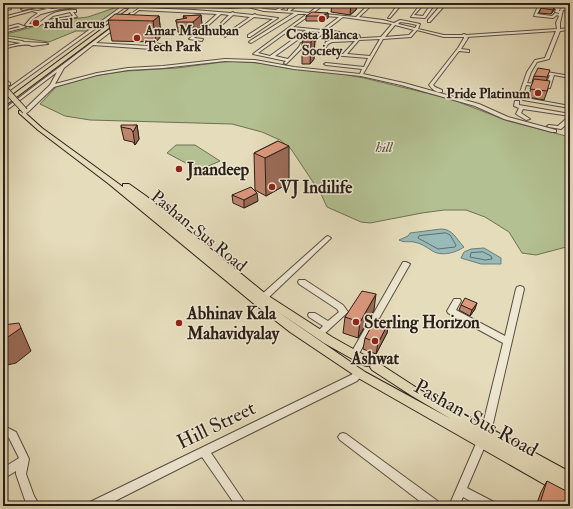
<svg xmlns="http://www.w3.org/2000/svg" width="573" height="509" font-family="'IM FELL Double Pica',serif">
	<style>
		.green { fill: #b3c091; stroke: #6e7054 }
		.water { fill: #98bab8; stroke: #6c7c78 }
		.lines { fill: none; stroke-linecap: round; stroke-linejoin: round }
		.shore { stroke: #616c68; stroke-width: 1 }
		.minor-casing { stroke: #594e40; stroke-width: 2 }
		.major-casing { stroke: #2a1f17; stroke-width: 2 }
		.highway-casing { stroke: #2a1f17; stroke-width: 2 }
		.minor { fill: #eee8d3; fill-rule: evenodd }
		.major { fill: #e5dcbb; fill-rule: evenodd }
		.highway { fill: #e5dcbb; fill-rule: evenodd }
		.major-bridge-casing { stroke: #2a1f17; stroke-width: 7; stroke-linecap: butt }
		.highway-bridge-casing { stroke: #2a1f17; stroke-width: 6; stroke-linecap: butt }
		.major-bridge { stroke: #e5dcbb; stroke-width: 5.5 }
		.highway-bridge { stroke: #e5dcbb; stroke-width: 5 }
		.wall { fill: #be846c; stroke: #2a1f17 }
		.shaded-wall { fill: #9b6b58; stroke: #2a1f17 }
		.building { fill: #dd997e; stroke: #2a1f17 }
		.poi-dot { fill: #8f2418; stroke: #eee8d3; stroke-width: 1.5 }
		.labels { text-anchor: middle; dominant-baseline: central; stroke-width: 3; stroke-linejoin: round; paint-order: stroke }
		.far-poi-label { font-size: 14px; font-weight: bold; fill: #2a1f17; stroke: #eee8d3; text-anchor: start }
		.far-park-label { font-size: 14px; font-style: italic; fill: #534f3c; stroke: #eee8d3 }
		.poi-label { font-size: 17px; font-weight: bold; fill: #2a1f17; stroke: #eee8d3; text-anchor: start }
		.street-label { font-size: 17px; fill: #2a1f17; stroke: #eee8d3 }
		.near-street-label { font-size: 20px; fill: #2a1f17; stroke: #eee8d3 }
	</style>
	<rect width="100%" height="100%" fill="#e5dcbb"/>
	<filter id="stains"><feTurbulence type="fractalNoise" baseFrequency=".005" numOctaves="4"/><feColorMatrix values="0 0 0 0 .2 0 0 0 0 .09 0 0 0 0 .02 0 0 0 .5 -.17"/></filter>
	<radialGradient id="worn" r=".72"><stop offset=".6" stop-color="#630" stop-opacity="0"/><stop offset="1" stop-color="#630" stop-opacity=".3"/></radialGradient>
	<g class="green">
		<path d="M117,7L121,8L87,31H76L49,42L3,35L54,21L88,17Z"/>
		<path d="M230,61L259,63L293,69L342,74L364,78L451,99L508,121L570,137V246L536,255L522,253L509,232L485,217L466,210H444L422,213L370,223L361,222L327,207L321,194L291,149L280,140L262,132L232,124L90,120L65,116L40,104L57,86L92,76L126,71L177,68Z"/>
		<path d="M176,145H195L220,161L199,170L167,153Z"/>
	</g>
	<g class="water">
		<path d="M441,229C453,229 456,239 464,247C456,253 440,257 431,250C426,247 421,243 414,242C408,241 405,243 399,240L408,236L410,233Z"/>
		<path d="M484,248L501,258V264H481L461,258L464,252L471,249Z"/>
	</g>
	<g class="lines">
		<g class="shore">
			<path d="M446,233L450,235L456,245L455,247L438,249L418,238L419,236Z"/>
			<path d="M483,252L491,256L492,259L485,260L470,257L471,253Z"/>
		</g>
		<defs>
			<g id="minor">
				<path d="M96,3L123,6L127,3H131L127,6V8H124L3,95V92L121,7L99,5L60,9L41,14L33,19L29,24C42,24 40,21 50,15C56,11 69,10 76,10V12H73L77,17L45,22L39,26H27L25,25L31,18L38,13L32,11L3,19V17L30,10L38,11L47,9L37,7L23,10L21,9L37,5L52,9ZM70,12L73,16L48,20L53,16Z"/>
				<path d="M144,3H148L141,8L194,10L231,13L233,12L234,13L253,15L255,14L256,15L278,18L250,37H248V35L273,19L254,17L225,37L224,35L250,17L233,15L223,24L221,23L229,15L221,14L194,38L203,39L202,41L189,39L217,14L139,10L96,43L166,47L153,45L152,44L154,43L170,46V48L166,50L93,45L64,68L55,84L97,73L128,68L163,66L225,59L255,60L294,67L360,74L362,69L326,65L324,64L326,63L364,67L368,58L320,54L326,42L331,40L381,37L392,24L343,17L326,30L359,35L360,37L336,34L327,41L325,40L332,34L324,32L313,43L304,45L302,48L286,64L284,63L286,61L253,54L307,14H298L251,43L249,42L250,41L294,13L264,11L248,7L232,8L177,6L178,4L232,6L249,5L264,9L276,10L286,4L284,3H291L280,10L309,13L322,3H326L313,13L356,17L370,3H374L359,17L383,20L394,23L400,20L406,21L420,24L418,29L444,35H462L464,34L466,35L557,29L556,23L559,16L557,15L553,18L534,16L538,6L516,3H526L558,7L560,8L559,11H560L562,3H566L564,8L570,9V11L563,10L560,23V29L570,28V30L560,31L549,59L537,62L531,72L527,83L546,85L550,75L540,73V71H541L570,76V78L554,75L550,88L526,85L523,95L526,98L570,106V108L523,100L519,95L527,72L535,60L545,58L556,31L467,37L468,38L461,49L469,50V52L459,51L433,85L435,87L442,90V92C436,93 432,89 429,85L458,48L464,38V37H444L417,30L411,37L383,39L363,74L404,83L479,104L508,117L556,130V132H552L504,119L475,106L401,85L361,76L294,69L255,62L225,61L163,68L128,70L97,75L54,87L28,112H24V110L50,85L57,72L3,113V110ZM541,7L556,9L555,12L559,13V14L555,13L552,16L537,14ZM310,15L339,17L322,30L293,27ZM400,22L408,23L417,25L415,28L398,24ZM395,25L414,30L409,35L385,37ZM291,29L306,30L270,56L258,53ZM310,31L320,32L311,41L301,43L299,47L288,59L275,56ZM380,39L370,56L347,54L359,40ZM355,41L343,54L323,52L328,44L332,42Z"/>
				<path d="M253,3H270L264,5Z"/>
				<path d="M297,3H314L312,4L300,3L290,11H288V9Z"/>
				<path d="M399,3H403L390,18H388Z"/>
				<path d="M421,3H425L414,15L423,16L431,4L427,3L435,4L425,18L411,17Z"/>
				<path d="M443,3H447L430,22H428V20Z"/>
				<path d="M3,7L10,8L11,9L3,11Z"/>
				<path d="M18,24L26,27L3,33V31L20,27L18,26L3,30V28Z"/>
				<path d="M3,38L22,41L24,42L46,43L48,44L32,46C26,42 11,47 3,49V47L21,43L3,40Z"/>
				<path d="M3,78L10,83V85H6L3,81Z"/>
				<path d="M515,101H519V105L570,114V116L523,109L521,113L530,119L526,120L516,114L519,108L514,106Z"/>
				<path d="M568,117H570V121L561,129L549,127L547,126L549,125L558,126Z"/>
				<path d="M328,236L331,238L330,239L267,299H261L260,297L261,295L326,237Z"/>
				<path d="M403,262H406L410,264L357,357L354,358L351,357L350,355L351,353Z"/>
				<path d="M299,280H305L343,305L348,312L322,336L319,337L316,336L315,334L323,326L309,317L308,315L309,313H315L328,321L339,312L337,309L299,284L298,282Z"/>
				<path d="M520,286L523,287L524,289L491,432L467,488L494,502L495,506H479L463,497L459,506H449L481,432L503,343L448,313L447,311L454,299H460L461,301L456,310L505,336L516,289L517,287Z"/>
				<path d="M360,369L363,371L364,373L357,381L211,453L247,506H236L202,457L105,506H89L90,502L351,375Z"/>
				<path d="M8,428L16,432L29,459L26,474L34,496L40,506H28L26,503L16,474V471L3,479V468L19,458L9,438L7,437L3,438V430Z"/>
				<path d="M343,433L346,434L439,502L440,506H426L340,440L338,437L340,434Z"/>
			</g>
			<path id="major" d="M19,111H23L42,128L123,187V184H129L146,196L267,295L332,337L371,359L373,362L371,365L367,366L363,365L324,343L274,309L365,372L451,419L412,396L372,370L370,367L372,364L376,363L380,364L420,390L570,472V499L360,379L290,332L253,303L109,184L38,130L19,113Z"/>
			<path id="highway" d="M129,9L133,10L3,107V102Z"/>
		</defs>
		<use href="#minor" class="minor-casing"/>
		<use href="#major" class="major-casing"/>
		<use href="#highway" class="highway-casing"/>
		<use href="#minor" class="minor"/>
		<use href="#major" class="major"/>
		<use href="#highway" class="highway"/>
		<defs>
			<path id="major-bridge" d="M3,87L25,111"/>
			<path id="highway-bridge" d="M131,10L141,3"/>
		</defs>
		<use href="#major-bridge" class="major-bridge-casing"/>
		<use href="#highway-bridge" class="highway-bridge-casing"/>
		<use href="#major-bridge" class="major-bridge"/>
		<use href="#highway-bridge" class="highway-bridge"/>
	</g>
	<g class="wall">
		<path d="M332,3H357L356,10L350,15L331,12Z"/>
		<path d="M567,3H570V8L566,7Z"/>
		<path d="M555,5L554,10L551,14L539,13L541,8Z"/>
		<path d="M328,13V18L322,21H306V16Z"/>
		<path d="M201,15L202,25L194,33L178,32L176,20L184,19L183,16Z"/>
		<path d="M159,16L161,36L156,42L112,41L108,20Z"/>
		<path d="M315,37L314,59L310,64H302V42Z"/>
		<path d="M534,76H548L546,81L548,89L544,100L528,97L533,82H532Z"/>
		<path d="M137,125L139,139L135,145L133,142L124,140L121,127Z"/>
		<path d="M278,141L289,183L266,196L255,190L254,153Z"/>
		<path d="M232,195L258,201L244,208L233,203Z"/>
		<path d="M461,305L475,309L470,316L459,310Z"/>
		<path d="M374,310L358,338L343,333L345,317Z"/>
		<path d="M389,322L387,333L376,354L363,349L365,338Z"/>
		<path d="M547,481L570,506H536L541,492Z"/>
	</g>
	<g class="shaded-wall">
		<path d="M351,3H357L356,10L350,15Z"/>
		<path d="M555,5L554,10L551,14L553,10Z"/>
		<path d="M328,13V18L322,21V16Z"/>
		<path d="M201,15L202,25L194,33L193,22Z"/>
		<path d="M159,16L161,36L156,42L153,21Z"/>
		<path d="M315,37L314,59L310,64L311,42Z"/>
		<path d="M137,125L139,139L135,145L133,132Z"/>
		<path d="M289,146V183L266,196L265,158Z"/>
		<path d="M257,193L258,201L244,208V200Z"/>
		<path d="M376,294L374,310L358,338L360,322Z"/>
		<path d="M477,303L475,309L470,316L472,310Z"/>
		<path d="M389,322L387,333L376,354L378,343Z"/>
		<path d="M21,328L31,351L16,363L3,366V339Z"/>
	</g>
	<g class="building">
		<path d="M543,4L555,5L553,10L541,8Z"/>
		<path d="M312,12L328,13L322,16H306Z"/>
		<path d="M115,14L159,16L153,21L108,20Z"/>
		<path d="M201,15L193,22H176V20L187,18L183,16Z"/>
		<path d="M306,37H315L311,42H302Z"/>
		<path d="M538,68L550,70L547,77L534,76Z"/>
		<path d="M534,79L550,81L547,91L530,89Z"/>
		<path d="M121,125H137L133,132L131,129L121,127Z"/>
		<path d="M278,141L289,146L265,158L254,153Z"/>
		<path d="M251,187L257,193L244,200L232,195Z"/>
		<path d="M362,291L376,294L360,322L345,317Z"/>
		<path d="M465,298L477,303L472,310L461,305Z"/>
		<path d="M376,318L389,322L378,343L365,338Z"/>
		<path d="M19,323L21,328L5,339H3V325Z"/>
		<path d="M547,481L570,493V506H539Z"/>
	</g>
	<g class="poi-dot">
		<circle cx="322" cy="19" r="4"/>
		<circle cx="36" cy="23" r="4"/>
		<circle cx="137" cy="38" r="4"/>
		<circle cx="538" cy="93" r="4"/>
		<circle cx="179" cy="169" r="4"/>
		<circle cx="272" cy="187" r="4"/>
		<circle cx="356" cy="322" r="4"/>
		<circle cx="179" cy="323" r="4"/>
		<circle cx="375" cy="341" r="4"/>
	</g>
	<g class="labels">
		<g class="far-poi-label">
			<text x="44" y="23">rahul arcus</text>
			<text x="145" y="30">Amar Madhuban<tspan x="145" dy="16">Tech Park</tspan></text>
			<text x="322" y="34" text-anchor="middle">Costa Blanca<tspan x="322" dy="16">Society</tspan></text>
			<text x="530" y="93" text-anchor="end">Pride Platinum</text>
		</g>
		<g class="far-park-label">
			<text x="384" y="147">hill</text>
		</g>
		<g class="poi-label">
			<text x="187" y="169">Jnandeep</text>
			<text x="280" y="187">VJ Indilife</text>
			<text x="187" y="313">Abhinav Kala<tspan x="187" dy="20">Mahavidyalay</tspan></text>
			<text x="364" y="322">Sterling Horizon</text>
			<text x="375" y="358" text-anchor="middle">Ashwat</text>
		</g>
		<g class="street-label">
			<text transform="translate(199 231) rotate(39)">Pashan-Sus Road</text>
		</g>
		<g class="near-street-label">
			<text transform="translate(476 418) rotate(29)">Pashan-Sus Road</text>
			<text transform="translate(216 425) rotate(-26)">Hill Street</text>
		</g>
	</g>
	<rect width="573" height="509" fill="none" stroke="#e5dcbb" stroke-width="16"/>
	<rect x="4" y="4" width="565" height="501" fill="none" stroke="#2a1f17" stroke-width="2"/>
	<rect x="8" y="8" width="557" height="493" fill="none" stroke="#2a1f17"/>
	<rect width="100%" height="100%" filter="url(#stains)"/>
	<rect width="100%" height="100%" fill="url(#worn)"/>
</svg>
